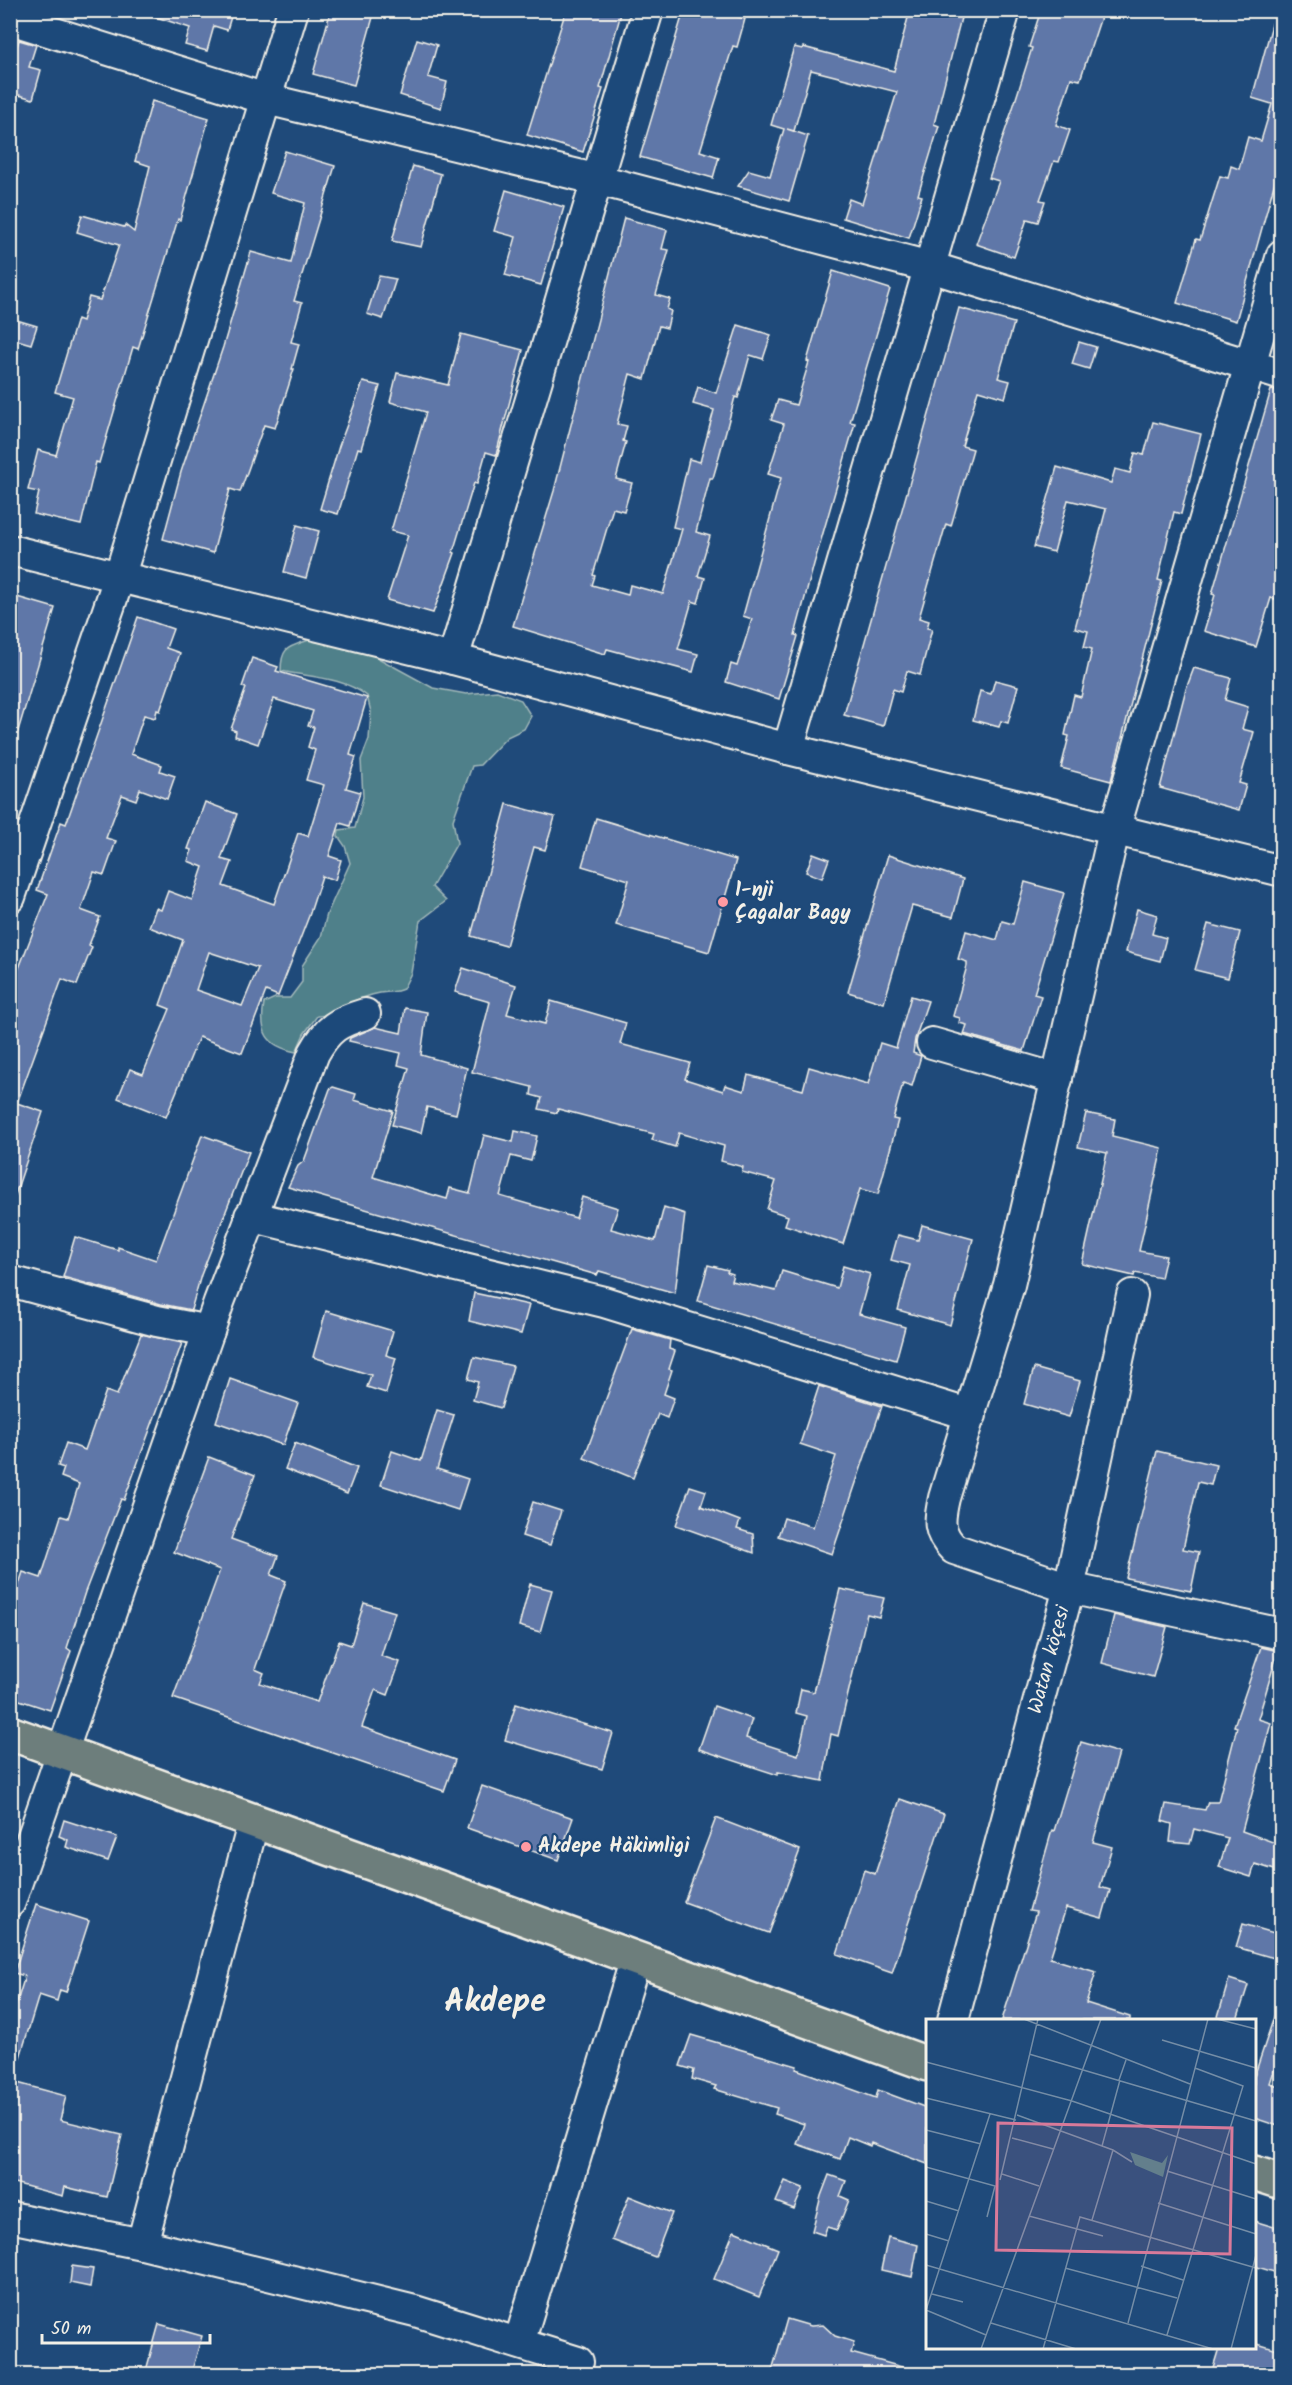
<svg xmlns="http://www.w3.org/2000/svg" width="1292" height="2385" font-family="Kalam,sans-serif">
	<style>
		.green { fill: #4f808a; stroke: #a2b8b9; stroke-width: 1.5 }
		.building { fill: #5e77a8; stroke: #f4f1e8; stroke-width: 1.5; fill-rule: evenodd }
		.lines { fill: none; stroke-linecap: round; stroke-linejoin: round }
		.minor-casing { stroke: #f4f1e8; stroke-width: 34 }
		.major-casing { stroke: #f4f1e8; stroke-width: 38 }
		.minor { stroke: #1f4a7a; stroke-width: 30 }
		.major { stroke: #6d7e7c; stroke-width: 33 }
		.poi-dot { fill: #ff9aa2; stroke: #1f4a7a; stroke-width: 2 }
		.labels { text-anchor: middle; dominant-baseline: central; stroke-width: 4.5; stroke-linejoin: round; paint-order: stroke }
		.poi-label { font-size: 20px; font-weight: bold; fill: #f4f1e8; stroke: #1f4a7a; text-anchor: start }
		.street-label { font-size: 20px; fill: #f4f1e8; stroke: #1f4a7a }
		.town-label { font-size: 32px; font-weight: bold; fill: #f4f1e8; stroke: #1f4a7a }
		.inset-road { fill: none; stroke: #748da6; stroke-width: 1.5 }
		.view { fill: #d87a9a; fill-opacity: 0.15; stroke: #d87a9a; stroke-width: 3 }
		.inset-edge { fill: none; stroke: #f4f1e8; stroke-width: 3 }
	</style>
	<rect width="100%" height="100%" fill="#1f4a7a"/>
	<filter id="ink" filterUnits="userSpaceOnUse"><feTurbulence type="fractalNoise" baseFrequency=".0167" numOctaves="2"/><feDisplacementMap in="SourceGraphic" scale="12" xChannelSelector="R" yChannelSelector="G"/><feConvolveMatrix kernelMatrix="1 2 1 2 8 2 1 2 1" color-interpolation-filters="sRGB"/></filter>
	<g filter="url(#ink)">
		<path class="green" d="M309,640L369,653L433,688L466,694L497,691L521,700L531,716L524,729L507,737L480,765L472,766L453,820L457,843L432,887L446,901L420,921L411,973L403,989C395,993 389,991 380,993C371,995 361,998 352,1002C339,1007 332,1016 317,1016L304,1034L296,1052C266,1046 259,1032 264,1003L275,998H290L302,982V966L321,937L327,914L350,863L345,846L338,836L339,830L355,828L363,797L361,760L369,739L371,712L367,696C343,677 310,677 281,671C281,647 288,647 309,640Z"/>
		<g class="building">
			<path d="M148,10H233L227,30L214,26L207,51L185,45L190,28L147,14Z"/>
			<path d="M331,10H375L354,85L313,74Z"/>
			<path d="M566,10H622L600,88L603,89L583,152L527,135Z"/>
			<path d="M684,10H730L729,14L745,19L737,47L733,46L700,151L719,157L713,178L640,157Z"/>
			<path d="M910,10H963L934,124L939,126L918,195L922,196L909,238L843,218L849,199L862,204L897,92L811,70L794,131L787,129L808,136L789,201L738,186L749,170L770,176L784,129L771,125L794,47L802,49L803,47L894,71Z"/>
			<path d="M1041,10H1092L1102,14L1080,80L1071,78L1056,125L1070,130L1059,162L1054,161L1040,200L1045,201L1038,222L1027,219L1014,257L976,244L999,181L989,178L1012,111L1032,48L1029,47Z"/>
			<path d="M1276,10H1281V160L1236,321L1177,303L1196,239L1200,240L1220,176L1228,178L1231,166L1239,169L1248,137L1261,141L1272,104L1252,98Z"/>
			<path d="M417,39L437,45L428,77L447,82L441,108L400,95Z"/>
			<path d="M19,40L36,45L29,67L41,70L33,99L19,95L13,111H10V62H12Z"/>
			<path d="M152,101L209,118L180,220L178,219L138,349L133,347L99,463L96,462L81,525L34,514L39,492L28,490L38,450L56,455L73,397L55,392L77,319L82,321L89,297L100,300L119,245L77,232L82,215L124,227L125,225L134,232L150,166L135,161Z"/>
			<path d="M285,151L335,166L294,301L302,303L291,342L299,344L292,369H294L275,428L264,425L240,492L230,489L213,553L163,539L181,472L223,347L251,252L291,263L305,203L271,193Z"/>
			<path d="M413,166L441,174L421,247L392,241Z"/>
			<path d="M506,190L564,207L541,285L505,275L516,237L494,231Z"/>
			<path d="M624,218L667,230L662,249L669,250L656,295L670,299L667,309L671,311L667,328L659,326L645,379L630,374L617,424L627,426L623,441L626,442L616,479L632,483L624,511L613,508L593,575L595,576L592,585L628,595L630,585L663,594L682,529L673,527L689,459L700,462L714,410L693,404L698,387L716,393L738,325L771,335L763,359L750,355L738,398L735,397L717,464L713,478H710L696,532L710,536L698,576L705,578L698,603L692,601L678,649L698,654L693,672L607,649L605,654L513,626L554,491Z"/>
			<path d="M833,271L890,289L850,422L855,423L814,564L795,635L798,636L779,699L726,682L731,664L737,666L752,619L743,616L781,478L768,474L784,424L771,420L778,400L796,405L809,362L807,361Z"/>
			<path d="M379,276L396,279L383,319L367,314Z"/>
			<path d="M959,308L1014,323L998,378L1010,381L1005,398L978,390L962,446L973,449L951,526L946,524L919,618L929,621L927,628L932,629L920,675L907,671L901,692L893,689L883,726L844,715Z"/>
			<path d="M10,318L37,326L31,344L10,338Z"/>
			<path d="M461,334L523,350L496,455L486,452L477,484L474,483L453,552L455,553L433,613L387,600L408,535L391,531L426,412L390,402L397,373L448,385Z"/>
			<path d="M1079,342L1096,347L1089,369L1072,364Z"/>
			<path d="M363,382L380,386L361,449L358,448L338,514L320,509L339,446Z"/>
			<path d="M1271,390L1281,392V590L1279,600L1271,598L1256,647L1204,631L1215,595L1212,594Z"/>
			<path d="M1153,422L1201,434L1181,514L1174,512L1158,580L1162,581L1111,781L1061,768L1069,736L1065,735L1074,695L1081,697L1092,649L1084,647L1088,631L1075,628L1106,509L1068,500L1054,552L1034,547L1057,467L1111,483L1115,469L1130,473L1135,453L1144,455Z"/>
			<path d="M297,525L319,531L306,578L284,572Z"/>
			<path d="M10,595L55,608L15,741L10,740Z"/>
			<path d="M138,617L173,629L166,648L180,653L160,711L157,710L155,718L144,715L131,754L162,765L160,771L175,776L167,799L140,789L136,800L122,795L106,838L116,841L104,875L94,872L81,910L100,917L89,945L92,947L77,985L62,979L17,1103L43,1112L14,1198H10V991L48,894L37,890L61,822L66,824Z"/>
			<path d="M252,658L278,667L276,671L367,698L350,755L356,757L346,788L360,792L350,826L340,823L329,856L341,860L335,880L322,876L309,916L278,996L266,991L242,1053L199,1037L166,1117L118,1098L130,1069L143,1074L170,1009L160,1005L183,940L149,927L156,908L161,910L168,891L192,900L203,867L188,861L192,850L188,849L205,802L237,814L221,859L232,862L223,886L274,904L298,833L308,836L324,785L306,780L315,750L308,747L314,727L308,726L313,711L274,699L258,744L235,736L236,731L231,729L246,688L242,687ZM209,952L258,968L242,1006L196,990Z"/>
			<path d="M1194,668L1231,678L1225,700L1248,707L1242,729L1254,732L1239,783L1246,785L1239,810L1160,788L1186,689Z"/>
			<path d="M995,680L1018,686L1008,723L1001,721L999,727L973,720L980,691L991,694Z"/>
			<path d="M507,804L555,817L545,850L534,847L506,946L471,936Z"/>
			<path d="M596,818L736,860L709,952L616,925L629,880L582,866Z"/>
			<path d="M813,853L829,859L822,878L806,872Z"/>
			<path d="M888,855L963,879L953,917L912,906L884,1003L848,992Z"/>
			<path d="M1025,882L1064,893L1034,994L1041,996L1024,1051L964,1034L967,1025L959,1023L960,1018L953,1016L967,966V962L958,959L966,931L997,940L1002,921L1013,924Z"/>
			<path d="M1137,909L1157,915L1152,934L1166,938L1160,961L1126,952Z"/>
			<path d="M1208,924L1240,932L1228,978L1195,970Z"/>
			<path d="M463,968L516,985L507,1014L545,1024L551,1001L626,1023L620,1044L690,1063L685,1079L723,1091L725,1085L744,1091L748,1075L803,1090L809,1067L868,1084L880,1043L896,1048L911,996L928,1001L915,1039L913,1053L921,1056L912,1086L903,1083L893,1119L898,1120L878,1194L860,1189L843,1244L785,1225L788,1216L767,1209L776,1181L742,1172L743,1167L721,1161L724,1146L679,1133L675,1147L652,1140L654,1134L558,1109L557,1113L539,1109L542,1098L531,1095L532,1087L472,1072L490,1002L455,992Z"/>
			<path d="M405,1008L427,1012L421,1055L467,1068L456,1114L427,1107L421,1133L392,1125L409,1068L398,1065L401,1053L349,1041L350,1038L375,1027L401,1033Z"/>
			<path d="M333,1087L356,1094L354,1100L393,1111L373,1177L447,1199L450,1188L470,1193L484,1135L513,1142L515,1131L537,1136L531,1161L511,1156L500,1196L576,1218L582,1197L618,1208L611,1229L655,1241L664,1207L685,1214L675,1293L599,1271L597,1275L288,1187L298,1166L304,1161L330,1089Z"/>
			<path d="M1086,1113L1115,1119L1112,1136L1162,1148L1139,1251L1166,1256L1161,1278L1135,1273L1134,1276L1082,1264L1107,1153L1078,1147Z"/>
			<path d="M202,1135L249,1152L201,1275L191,1310L161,1304L63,1277L75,1237L118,1250V1247L156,1260Z"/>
			<path d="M922,1225L973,1239L950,1325L898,1310L910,1265L891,1260L898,1235L918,1240Z"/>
			<path d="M708,1265L728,1270L727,1272L733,1274L731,1281L776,1291L782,1271L837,1288L843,1266L870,1274L859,1314L905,1327L896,1360L698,1301Z"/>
			<path d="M474,1293L529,1305L521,1334L469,1321Z"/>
			<path d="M326,1311L393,1331L386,1355L396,1358L386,1393L367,1387L371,1375L313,1357Z"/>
			<path d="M632,1329L670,1340L669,1349L675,1351L669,1369L672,1370L664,1394L674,1398L667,1418L658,1414L633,1478L584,1458Z"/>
			<path d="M141,1334L182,1343L124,1500L121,1499L85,1592L67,1648L71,1651L50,1710L10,1697V1611L23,1572L41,1578L61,1516L68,1518L79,1484L61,1477L64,1468L58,1466L66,1443L85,1450L106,1391L117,1395Z"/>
			<path d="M474,1357L513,1366L501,1408L473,1400L478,1382L468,1379Z"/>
			<path d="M1034,1368L1080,1381L1069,1417L1024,1404Z"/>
			<path d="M230,1379L298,1403L283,1445L216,1422Z"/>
			<path d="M819,1386L882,1406L832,1554L778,1536L784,1518L813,1527L836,1456L800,1444Z"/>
			<path d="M437,1410L454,1415L437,1469L468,1479L458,1510L381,1485L392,1451L421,1461Z"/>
			<path d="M295,1443L357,1468L347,1494L285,1469Z"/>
			<path d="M1157,1451L1216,1465L1211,1485L1198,1482L1183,1549L1199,1552L1191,1591L1126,1578Z"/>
			<path d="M209,1457L255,1475L231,1539L278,1556L271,1575L286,1581L255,1669L264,1673L260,1683L317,1702L339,1641L351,1645L364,1603L395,1612L381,1656L400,1662L388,1695L375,1690L362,1727L455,1760L444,1791L173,1698L220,1570L174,1552Z"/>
			<path d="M690,1486L706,1491L701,1506L740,1521L737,1529L753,1534L754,1553L676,1525Z"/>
			<path d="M533,1502L561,1511L550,1545L522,1536Z"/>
			<path d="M530,1584L552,1590L540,1632L519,1626Z"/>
			<path d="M840,1589L884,1598L879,1617L867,1614L838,1736L831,1734L823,1781L778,1772V1775L699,1749L714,1706L752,1719L746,1738L798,1755L807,1716L796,1713L801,1689L814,1692Z"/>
			<path d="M1114,1615L1167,1627L1153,1677L1102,1663Z"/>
			<path d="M1261,1647L1278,1651L1258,1719L1271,1723L1242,1831L1281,1845V1872L1255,1864L1251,1877L1219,1867L1228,1838L1194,1829L1190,1844L1170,1842L1172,1824L1162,1821L1166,1804L1205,1810L1208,1802H1218L1237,1727L1234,1726Z"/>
			<path d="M516,1704L613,1733L602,1769L505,1740Z"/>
			<path d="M1081,1742L1119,1753L1093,1842L1112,1847L1100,1887L1110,1890L1102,1918L1066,1908L1050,1958L1096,1972L1086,2003L1130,2017V2020H1002L1036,1912L1029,1911L1052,1830L1054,1831Z"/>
			<path d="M482,1786L573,1818L558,1860L467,1828Z"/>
			<path d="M900,1799L944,1814L892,1973L837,1954L864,1870L875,1874Z"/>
			<path d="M716,1818L800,1850L769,1933L684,1902Z"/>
			<path d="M64,1820L117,1837L108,1861L66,1847L68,1840L59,1836Z"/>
			<path d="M36,1904L89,1921L66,1992L60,1990L57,2001L39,1995L15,2074L10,2073V2024L25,1976L14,1973Z"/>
			<path d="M1243,1924L1281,1935V1960L1236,1947Z"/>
			<path d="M1229,1979L1248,1985L1237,2020H1217Z"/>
			<path d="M1278,2005L1281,2006V2049L1270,2083L1281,2087V2127L1254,2118V2077Z"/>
			<path d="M691,2035L797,2066L796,2069L876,2098L878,2090L927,2108V2164L871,2143L870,2146L848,2137L840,2159L797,2144L804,2124L775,2114L777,2108L714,2089L716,2086L692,2079L694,2070L680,2066Z"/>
			<path d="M10,2081L66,2096L60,2120L122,2135L107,2197L65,2187L63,2196L10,2182Z"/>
			<path d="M829,2175L846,2181L840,2196L849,2200L837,2230L827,2227L824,2235L812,2231L821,2196Z"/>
			<path d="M785,2181L803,2188L794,2209L776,2202Z"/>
			<path d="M629,2196L672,2213L655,2257L612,2240Z"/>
			<path d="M1254,2221L1281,2229V2274L1254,2266Z"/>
			<path d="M734,2231L778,2249L759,2297L714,2279Z"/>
			<path d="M888,2237L918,2245L912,2277L881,2270Z"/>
			<path d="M72,2266L93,2269L90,2287L70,2283Z"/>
			<path d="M787,2319L811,2326L823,2325L835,2336L854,2342L851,2353L909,2369L908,2374H771Z"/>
			<path d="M159,2324L202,2336L191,2374H145Z"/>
			<path d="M1254,2343L1281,2351V2374H1211L1219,2348H1254Z"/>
		</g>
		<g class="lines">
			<defs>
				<g id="minor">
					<path d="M10,19L266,99L599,180L930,267L1282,375"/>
					<path d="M1282,255L1114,831L1009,1285L944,1498C939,1520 937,1532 954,1549L1069,1588L1282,1634"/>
					<path d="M10,550L453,659L788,749L1282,871"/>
					<path d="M453,659L648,10"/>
					<path d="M788,749L1005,10"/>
					<path d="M10,897L119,578L293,10"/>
					<path d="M932,1043L1057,1079"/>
					<path d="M250,1216L604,1302L971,1415"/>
					<path d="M10,1281L157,1321L209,1331"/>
					<path d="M10,1902L219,1302L314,1053C328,1028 338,1022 365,1014"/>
					<path d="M953,2020L1069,1588L1132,1295"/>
					<path d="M10,2217L142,2244L415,2311L578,2362"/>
					<path d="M142,2244L254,1820"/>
					<path d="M519,2343L636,1958"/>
				</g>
				<g id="major">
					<path d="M10,1733L928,2064"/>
					<path d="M1254,2173L1282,2182"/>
				</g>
			</defs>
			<use href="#minor" class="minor-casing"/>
			<use href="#major" class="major-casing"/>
			<use href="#minor" class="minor"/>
			<use href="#major" class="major"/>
		</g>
	</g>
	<g class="poi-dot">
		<circle cx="723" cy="902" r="6"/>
		<circle cx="526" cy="1847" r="6"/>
	</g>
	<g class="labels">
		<g class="poi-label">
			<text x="735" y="891">1-nji<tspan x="735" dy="23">Çagalar Bagy</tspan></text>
			<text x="538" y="1847">Akdepe Häkimligi</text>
		</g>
		<g class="street-label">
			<text transform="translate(1050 1660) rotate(-75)">Watan köçesi</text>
		</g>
		<g class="town-label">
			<text x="495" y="2002">Akdepe</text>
		</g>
	</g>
	<g transform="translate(926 2019)">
		<rect width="330" height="330" fill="#1f4a7a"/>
		<path d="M204,133L236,144L242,136L237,158L209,146Z" fill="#4f808a"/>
		<path class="inset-road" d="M98,0L264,65M291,0L330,10M236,21L330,49M103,35L330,102M0,43L146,82L330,145M193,61L200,41M0,79L90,101M91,96L187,131L206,143M0,111L55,125M86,119L127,130M176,127L194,61M0,148L69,167L61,198M241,152L330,180M76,155L113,167M74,161L112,0M0,182L33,192M232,184L330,215M103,197L177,217M166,201L187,131M0,215L23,222M0,246L287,330M215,247L257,261M139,249L251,279M6,275L37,283M65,304L150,330M202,304L282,0M60,316L0,291L64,95M241,316L317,67L269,49M55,330L175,0M117,330L154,198L330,249M305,330L330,236"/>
		<path class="view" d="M72,104L306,109L304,235L70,231Z"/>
		<rect width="330" height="330" class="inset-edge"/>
	</g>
	<rect width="1292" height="2385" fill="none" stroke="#1f4a7a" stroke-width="36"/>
	<rect x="18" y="18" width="1256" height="2349" fill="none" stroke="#f4f1e8" stroke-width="2" filter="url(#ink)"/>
	<path d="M42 2334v9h168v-9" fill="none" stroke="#f4f1e8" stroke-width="3"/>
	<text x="51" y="2334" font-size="18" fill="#f4f1e8" stroke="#1f4a7a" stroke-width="4.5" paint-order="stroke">50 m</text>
</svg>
